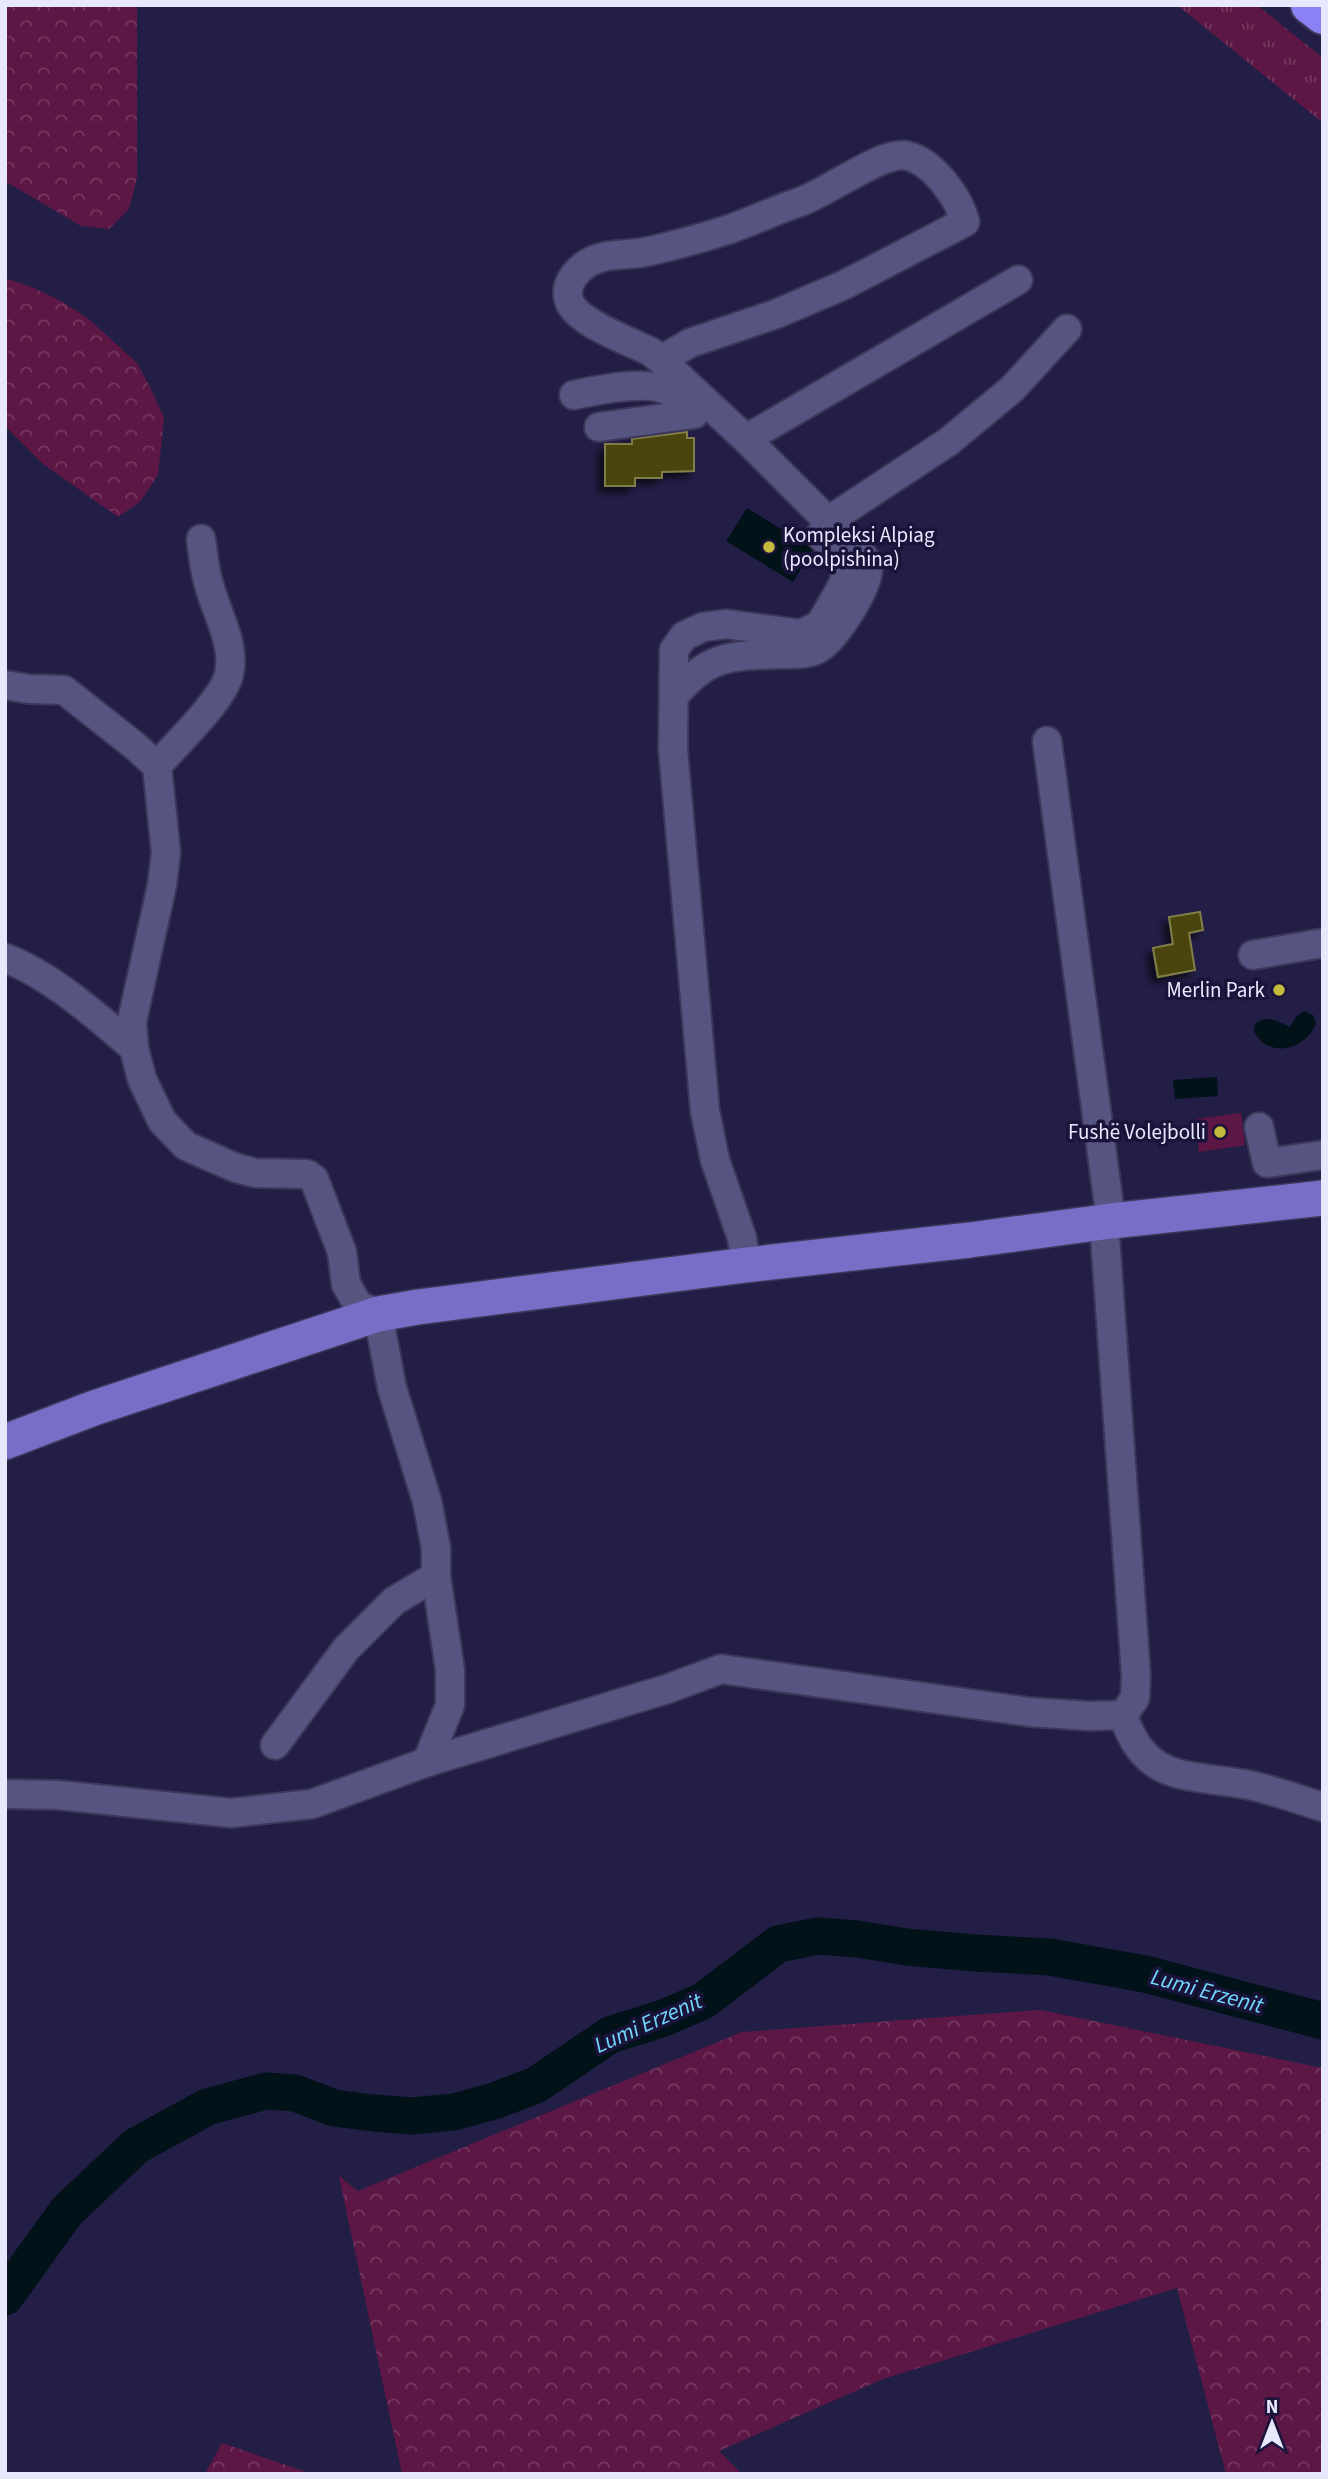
<svg xmlns="http://www.w3.org/2000/svg" width="1328" height="2479" font-family="'Source Sans 3',sans-serif">
	<style>
		.grass { fill: url(#grass-tufts) }
		.forest { fill: url(#forest-crowns) }
		.park { fill: #5d1744 }
		.water { fill: #011219 }
		.lines { fill: none; stroke-linecap: round; stroke-linejoin: round }
		.river { stroke: #011219; stroke-width: 37 }
		.building { fill: #48440d; stroke: #817e49; stroke-width: 2; filter: url(#shadow) }
		.minor-casing { stroke: #3d3759; stroke-width: 32 }
		.major-casing { stroke: #3d3759; stroke-width: 38 }
		.highway-casing { stroke: #3d3759; stroke-width: 42 }
		.minor { stroke: #565481; stroke-width: 28 }
		.major { stroke: #766ec7; stroke-width: 35 }
		.highway { stroke: #8c80f5; stroke-width: 38 }
		.poi-dot { fill: #c5bc3d; stroke: #1a143b; stroke-width: 2.5 }
		.labels { text-anchor: middle; dominant-baseline: central; stroke-width: 7; stroke-linejoin: round; paint-order: stroke }
		.poi-label { font-size: 21px; fill: #e8e8fd; stroke: #1a143b; text-anchor: end }
		.water-label { font-size: 23px; font-style: italic; fill: #72d7fd; stroke: #1a143b }
	</style>
	<defs>
		<pattern id="grass-tufts" width="24" height="20" patternUnits="userSpaceOnUse" patternTransform="scale(1.75)"><rect width="24" height="20" fill="#5d1744"/><path d="M3 7l-1-3M5 7V3M7 7l1-3M15 17l-1-3M17 17v-4M19 17l1-3" fill="none" stroke="#743960"/></pattern>
		<pattern id="forest-crowns" width="20" height="18" patternUnits="userSpaceOnUse" patternTransform="scale(1.75)"><rect width="20" height="18" fill="#5d1744"/><path d="M2 6a3 3 0 1 1 6 0M12 15a3 3 0 1 1 6 0" fill="none" stroke="#743960"/></pattern>
		<filter id="shadow"><feDropShadow dx="-6" dy="6" stdDeviation="3.5" flood-color="#0009"/></filter>
	</defs>
	<rect width="100%" height="100%" fill="#231e46"/>
	<path class="grass" d="M1177,5H1257L1323,58V123Z"/>
	<g class="forest">
		<path d="M5,5H137V178L129,209L109,229L81,226L5,181Z"/>
		<path d="M5,278L34,288L63,302L91,321L137,363L152,391L164,418L158,475L140,502L118,517L42,463L5,426Z"/>
		<path d="M1040,2010L1323,2068V2474H1226L1177,2288L883,2379L719,2451L742,2474H402L339,2176L358,2191L742,2032Z"/>
		<path d="M222,2443L312,2474H205Z"/>
	</g>
	<path class="park" d="M1241,1113L1245,1145L1199,1152L1195,1119Z"/>
	<g class="water">
		<path d="M747,508L813,549L793,582L726,541Z"/>
		<path d="M1304,1011L1313,1015L1316,1023C1306,1050 1268,1060 1254,1031L1255,1024C1267,1014 1277,1021 1290,1027L1296,1017Z"/>
		<path d="M1217,1077L1218,1096L1175,1099L1173,1080Z"/>
	</g>
	<g class="lines">
		<path class="river" d="M5,2297L67,2211L136,2146L207,2107L266,2091L295,2093L334,2108L373,2113L411,2116L454,2112L494,2101L536,2085L610,2035L664,2018L703,2001L778,1944L818,1936L857,1939L907,1947L975,1953L1050,1957L1145,1974L1323,2021"/>
	</g>
	<g class="building">
		<path d="M687,432V438H694V471L662,472V478H635V486H605V444H632V439Z"/>
		<path d="M1200,912L1203,930L1189,933L1195,970L1158,977L1153,948L1173,944L1169,917Z"/>
	</g>
	<g class="lines">
		<defs>
			<g id="minor">
				<path d="M661,360L690,343L776,314L844,285L965,222C960,199 933,162 908,156C883,149 825,195 797,203C773,211 751,222 727,230C702,238 676,245 650,251C630,256 606,252 588,263C574,272 563,287 570,303C580,324 630,341 651,352L661,360L746,439L862,555C866,560 868,563 868,570C867,589 834,642 816,650C805,655 791,654 779,654C729,656 708,655 674,696"/>
				<path d="M574,395C598,390 652,378 672,393C679,398 686,406 692,413"/>
				<path d="M599,427L694,414"/>
				<path d="M746,439L1018,280"/>
				<path d="M828,521L948,442L1012,389L1067,329"/>
				<path d="M201,539C203,553 204,567 208,581C215,611 236,643 229,674C224,699 175,745 157,766L166,853L162,885L132,1021L134,1048L142,1079L162,1121L186,1146L236,1168L255,1173L307,1174L314,1179L342,1252L346,1284L358,1305L378,1314L392,1388L427,1501L436,1548V1576L450,1670V1705L427,1762"/>
				<path d="M5,685L29,689L64,690L135,746L157,766"/>
				<path d="M1047,741L1111,1221"/>
				<path d="M1253,955L1323,943"/>
				<path d="M5,958C49,974 98,1017 134,1048"/>
				<path d="M1259,1127L1267,1163L1323,1155"/>
				<path d="M746,1265L742,1238L715,1160L705,1111L673,749L674,650L684,636L703,627L726,624L801,634L820,625L845,581L844,565L836,550L820,535"/>
				<path d="M1123,1715C1145,1782 1185,1774 1244,1784C1270,1789 1297,1799 1323,1807"/>
				<path d="M275,1745L346,1649L394,1601L436,1576"/>
				<path d="M5,1794L58,1795L231,1813L312,1804L427,1762L667,1689L721,1669L1029,1712L1090,1716L1123,1715L1135,1698L1136,1675L1104,1222"/>
			</g>
			<path id="major" d="M5,1442L94,1408L378,1314L418,1307L746,1265L970,1240L1111,1221L1323,1198"/>
			<path id="highway" d="M1310,5L1323,15"/>
		</defs>
		<use href="#minor" class="minor-casing"/>
		<use href="#major" class="major-casing"/>
		<use href="#highway" class="highway-casing"/>
		<use href="#minor" class="minor"/>
		<use href="#major" class="major"/>
		<use href="#highway" class="highway"/>
	</g>
	<g class="poi-dot">
		<circle cx="769" cy="547" r="7"/>
		<circle cx="1279" cy="990" r="7"/>
		<circle cx="1220" cy="1132" r="7"/>
	</g>
	<g class="labels">
		<g class="poi-label">
			<text x="783" y="535" text-anchor="start">Kompleksi Alpiag<tspan x="783" dy="24">(poolpishina)</tspan></text>
			<text x="1265" y="990">Merlin Park</text>
			<text x="1206" y="1132">Fushë Volejbolli</text>
		</g>
		<g class="water-label">
			<text transform="translate(1207 1991) rotate(15)">Lumi Erzenit</text>
			<text transform="translate(648 2023) rotate(-24)">Lumi Erzenit</text>
		</g>
	</g>
	<rect width="1328" height="2479" fill="none" stroke="#e8e8fd" stroke-width="14"/>
	<g transform="translate(1272 2423)" stroke="#1a143b" stroke-width="5" paint-order="stroke">
	<path d="M0-5L12 26L0 18L-12 26Z" fill="#e8e8fd"/>
	<text y="-10" font-size="19" font-weight="bold" text-anchor="middle" fill="#e8e8fd">N</text>
	</g>
</svg>
